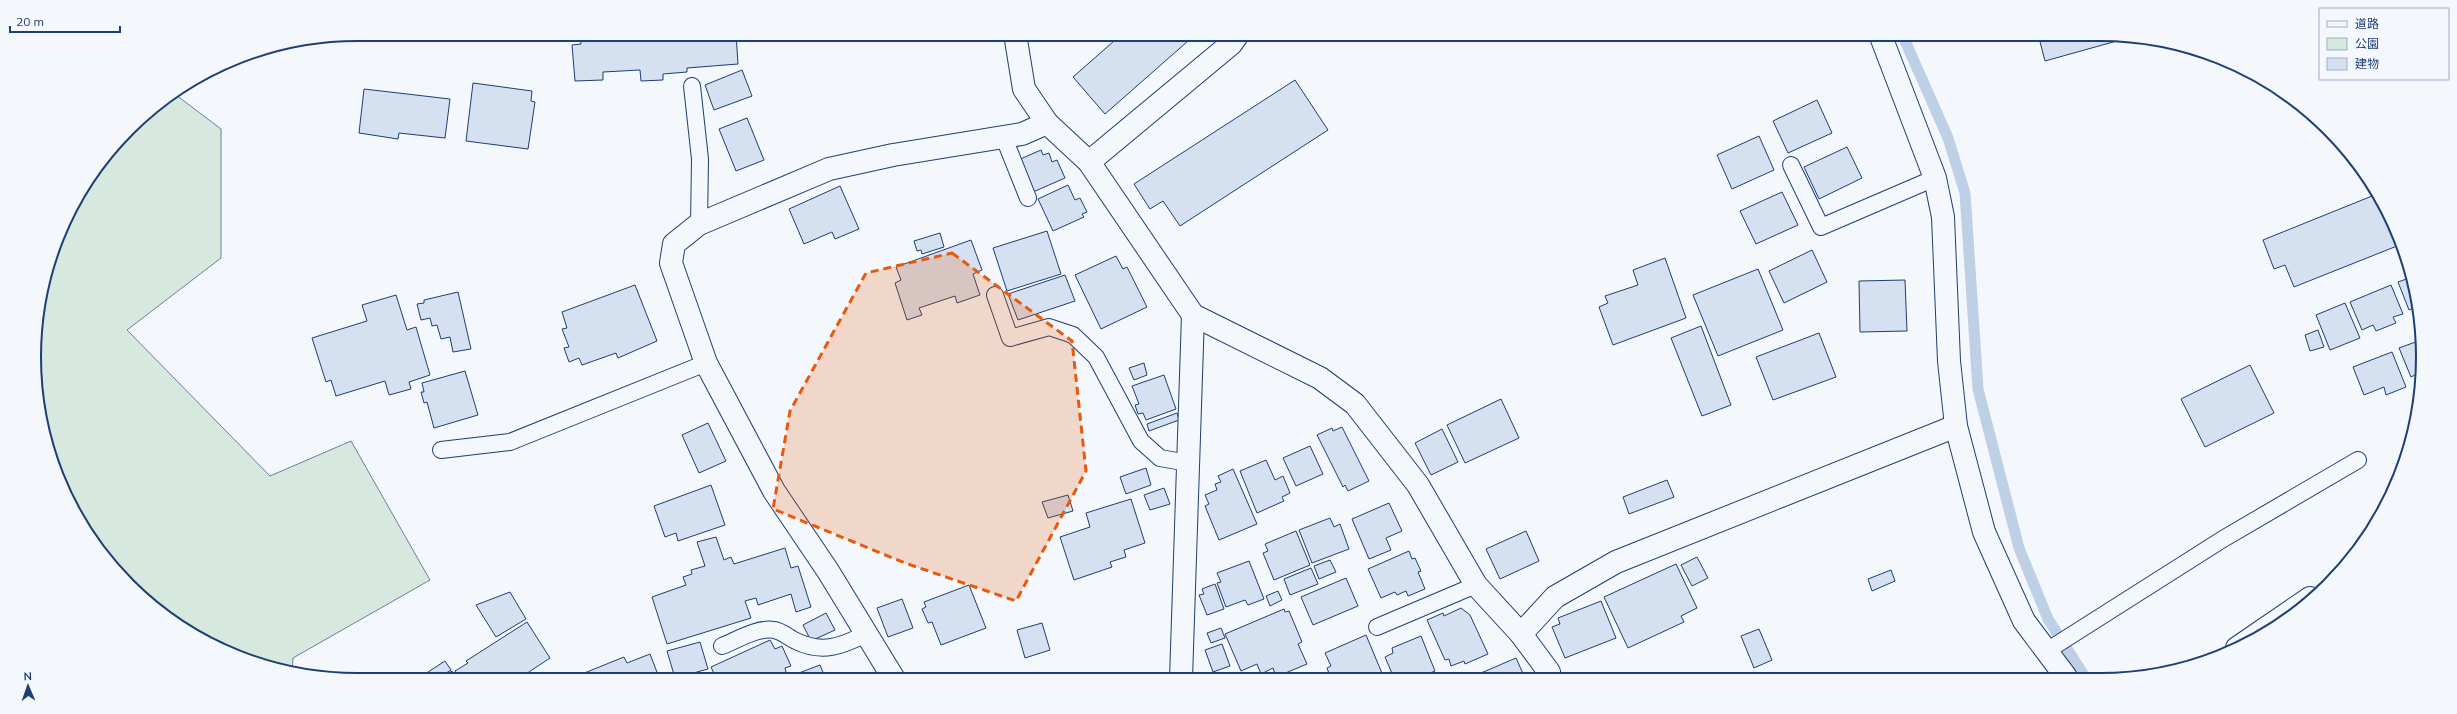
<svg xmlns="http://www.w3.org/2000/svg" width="2457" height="714" font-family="Mulish,'Noto Sans JP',sans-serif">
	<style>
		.green { fill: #d7e8df; stroke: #687fa3 }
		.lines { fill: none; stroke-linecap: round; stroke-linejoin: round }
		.stream { stroke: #bed0e5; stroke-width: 11 }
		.building { fill: #d5e0f0; stroke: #1d3f73 }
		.service-casing { stroke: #1d3f73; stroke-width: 18 }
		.minor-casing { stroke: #1d3f73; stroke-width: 24 }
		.trunk-casing { stroke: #1d3f73; stroke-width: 24 }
		.service { stroke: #f4f7fb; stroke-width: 16 }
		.minor { stroke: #f4f7fb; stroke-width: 22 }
		.trunk { stroke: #f4f7fb; stroke-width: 22 }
		.marked { fill: #e8590c; fill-opacity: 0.2; stroke: #e8590c; stroke-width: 3; stroke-dasharray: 8 5; stroke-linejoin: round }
		.rim { fill: none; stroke: #1d3f73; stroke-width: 2 }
	</style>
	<rect width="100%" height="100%" fill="#f4f7fb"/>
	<path class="green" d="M176,95L221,129V258L127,330L270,476L351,441L430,580L293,658L292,673L234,655L178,626L101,553L67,500L45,441L35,336L45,273L67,214L101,160L144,114Z"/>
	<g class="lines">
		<path class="stream" d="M1902,34L1948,138L1965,193L1978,389L2019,548L2048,619L2085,677"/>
	</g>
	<g class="building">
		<path d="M580,34H736L738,64L687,68V72L663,74V80L641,81L640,70L603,72V80L575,81L572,45L581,44Z"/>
		<path d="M1122,34H1196L1105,114L1073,77Z"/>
		<path d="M2038,34H2100L2131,37L2045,61Z"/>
		<path d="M742,70L752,96L714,110L705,85Z"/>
		<path d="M1295,80L1328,130L1180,226L1163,201L1150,209L1134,184Z"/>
		<path d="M473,83L532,91L531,101L535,102L528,149L466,141Z"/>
		<path d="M364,89L450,99L445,138L399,133L398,139L359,133Z"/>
		<path d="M1817,100L1832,133L1788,153L1773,121Z"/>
		<path d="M747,118L764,160L736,171L719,129Z"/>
		<path d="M1759,136L1774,170L1732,189L1717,155Z"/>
		<path d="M1847,147L1862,178L1819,199L1804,167Z"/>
		<path d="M1041,150L1043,155L1049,153L1052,162L1057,160L1065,178L1033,192L1018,160Z"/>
		<path d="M1068,185L1075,200L1080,198L1087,212L1082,214L1084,217L1053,231L1038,199Z"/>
		<path d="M840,186L859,229L835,239L832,232L804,244L789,209Z"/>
		<path d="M1782,192L1798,225L1756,244L1740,211Z"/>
		<path d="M2377,194L2398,233L2402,244L2294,287L2285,265L2274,269L2263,240Z"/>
		<path d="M1047,231L1061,274L1007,291L993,248Z"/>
		<path d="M940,233L944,247L922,254L921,250L917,251L914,241Z"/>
		<path d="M971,240L982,270L973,274L980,295L957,303L955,296L919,308L922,315L907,320L895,283L901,280L896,267Z"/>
		<path d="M1812,250L1827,282L1784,303L1769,271Z"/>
		<path d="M1116,256L1123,269L1127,267L1147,307L1101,329L1075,275Z"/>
		<path d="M1665,258L1686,318L1613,345L1599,307L1608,303L1605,296L1638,285L1633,270Z"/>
		<path d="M1758,269L1783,330L1718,356L1693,295Z"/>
		<path d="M1065,275L1075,301L1018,320L1008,294Z"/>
		<path d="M2412,277L2418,306L2409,310L2398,282Z"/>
		<path d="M1905,280L1907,331L1860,332L1859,281Z"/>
		<path d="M635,285L657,341L618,358L616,353L582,365L579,358L569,362L564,348L569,347L562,329L567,328L562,312Z"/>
		<path d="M2391,285L2403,314L2393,317L2396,323L2376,331L2373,325L2362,330L2350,302Z"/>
		<path d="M458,292L471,349L453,352L450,337L441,339L437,325L432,326L430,318L421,320L417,304L424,303V300Z"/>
		<path d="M396,295L407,330L416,327L430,375L409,382L411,389L389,395L385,381L336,396L331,380L326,382L312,338L367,321L362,305Z"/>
		<path d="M2345,303L2360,338L2330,350L2316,315Z"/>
		<path d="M1701,326L1731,405L1702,416L1671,338Z"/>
		<path d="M2318,330L2324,347L2310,351L2305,335Z"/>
		<path d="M1819,333L1836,377L1773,400L1756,357Z"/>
		<path d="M2421,340V372L2411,377L2399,348Z"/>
		<path d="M2392,352L2406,387L2386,395L2384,387L2364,395L2353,367Z"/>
		<path d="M1144,363L1147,375L1134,380L1129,368Z"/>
		<path d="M2250,365L2274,413L2205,447L2181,399Z"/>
		<path d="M465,371L478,415L434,428L427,402L424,403L421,392H424L422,383Z"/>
		<path d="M1164,375L1176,409L1146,420L1143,413L1138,414L1135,405L1139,404L1132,386Z"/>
		<path d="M1501,399L1519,438L1465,463L1447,425Z"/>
		<path d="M1177,413L1179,420L1149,431L1147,424Z"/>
		<path d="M708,423L726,461L699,473L682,435Z"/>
		<path d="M1342,427L1369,481L1348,491L1345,485L1343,487L1317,435L1332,428L1333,431Z"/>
		<path d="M1442,429L1458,462L1431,475L1415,443Z"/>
		<path d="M1310,446L1323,474L1296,486L1283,458Z"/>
		<path d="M1266,460L1275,480L1283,476L1290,493L1282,497L1284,501L1257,513L1240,471Z"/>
		<path d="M1146,468L1151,485L1126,494L1120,477Z"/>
		<path d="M1233,469L1257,524L1219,540L1205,506L1209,504L1205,495L1217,490L1215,484L1221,482L1218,476Z"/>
		<path d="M1667,480L1674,497L1629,514L1623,497Z"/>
		<path d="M711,485L725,525L678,541L676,533L665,537L654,506Z"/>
		<path d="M1164,488L1170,504L1150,510L1144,495Z"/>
		<path d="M1068,495L1073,511L1048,518L1042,502Z"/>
		<path d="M1131,499L1145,543L1124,550L1126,557L1110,562L1112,567L1074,580L1060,537L1090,527L1086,513Z"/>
		<path d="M1389,503L1402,531L1386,538L1391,550L1369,559L1352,519Z"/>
		<path d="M1330,518L1334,527L1340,524L1349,549L1312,563L1299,530Z"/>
		<path d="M1296,531L1310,565L1274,580L1263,553L1268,551L1265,544Z"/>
		<path d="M1526,531L1539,561L1500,579L1486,549Z"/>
		<path d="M716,537L724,560L731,557L734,564L785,548L791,568L798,566L811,607L796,612L791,594L758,605L756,598L745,601L751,618L667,644L652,597L686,585L683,577L692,574L691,570L705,566L697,542Z"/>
		<path d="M1409,551L1412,559L1415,558L1421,571L1418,572L1425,589L1408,596L1406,591L1397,595L1395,592L1381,598L1368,569Z"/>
		<path d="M1697,557L1708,578L1692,586L1681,565Z"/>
		<path d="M1330,560L1336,572L1319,579L1314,566Z"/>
		<path d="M1249,561L1264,599L1248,605L1245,600L1226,607L1217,583L1221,582L1217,573Z"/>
		<path d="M1676,564L1697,608L1681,616L1684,622L1628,648L1604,597Z"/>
		<path d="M1311,568L1318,584L1290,595L1284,579Z"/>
		<path d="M1891,570L1895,581L1872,591L1868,579Z"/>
		<path d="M1346,578L1358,606L1313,625L1301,597Z"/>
		<path d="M1215,584L1224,609L1207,615L1199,595L1204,594L1202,589Z"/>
		<path d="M969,585L986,628L941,645L932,622L928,623L922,609L926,607L924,602Z"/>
		<path d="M1278,591L1282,600L1270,606L1266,596Z"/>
		<path d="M510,592L526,619L496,637L476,605Z"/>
		<path d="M902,599L913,628L888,637L877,608Z"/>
		<path d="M1601,601L1616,638L1565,658L1552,627L1560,624L1558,618Z"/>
		<path d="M1461,608L1470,615L1488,654L1465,664L1464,661L1451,666L1449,659L1445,660L1427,620L1443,613L1444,616Z"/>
		<path d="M1284,609L1285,612L1289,611L1302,642L1298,644L1307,664L1276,677L1273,668L1261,674L1257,664L1241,671L1225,634Z"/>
		<path d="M826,613L835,630L811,641L803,625Z"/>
		<path d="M527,622L550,658L517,680H461L455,671L468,663L466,661Z"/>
		<path d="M1042,623L1050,650L1025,658L1017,630Z"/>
		<path d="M1221,628L1225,638L1211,643L1207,633Z"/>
		<path d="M1759,629L1772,660L1754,668L1741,636Z"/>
		<path d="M1366,635L1384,678L1331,679L1327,668L1331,666L1325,653Z"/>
		<path d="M1421,636L1435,671L1418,678H1394L1385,657L1393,653L1392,648Z"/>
		<path d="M770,640L775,649L782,646L791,666L785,668L786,672L770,679H713L716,678L711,667Z"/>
		<path d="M700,642L708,669L675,678L667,651Z"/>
		<path d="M1222,644L1230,666L1213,672L1205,650Z"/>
		<path d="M650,654L660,680H567L624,657L627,663Z"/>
		<path d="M1516,658L1525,678H1484L1481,673Z"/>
		<path d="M445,661L451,670L440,677L437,673L432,676L428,672Z"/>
		<path d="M820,665L825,677L802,679L799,673Z"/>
		<path d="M452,671L457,680H442L441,678Z"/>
	</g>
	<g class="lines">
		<defs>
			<g id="service">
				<path d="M692,86L700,159L699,224"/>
				<path d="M1004,138L1028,198"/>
				<path d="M1791,165L1821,227L1935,178"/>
				<path d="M995,295L1010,338L1049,327L1073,335L1096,357L1141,441L1160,458L1188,463"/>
				<path d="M441,450L510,442L706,363"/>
				<path d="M1377,627L1476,585"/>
				<path d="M722,646C737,640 758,627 774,630C782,631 789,638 796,641C822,654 842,646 866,634"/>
				<path d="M2045,652L2223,539L2358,460"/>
			</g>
			<g id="minor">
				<path d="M1015,34L1024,89L1047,123L1089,162L1193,315L1320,378L1355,404L1418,485L1476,585L1521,634L1549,672L1550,678"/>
				<path d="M1880,34L1935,178L1943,217L1949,361L1956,426L1984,532L2024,621L2066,677"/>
				<path d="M1089,162L1231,44L1238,34"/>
				<path d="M1521,634L1555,597L1616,562L1956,426"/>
				<path d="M894,679L828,571L774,491L706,363L671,263L674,244L699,224L829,169L893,155L1022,134L1047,123"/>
				<path d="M1181,679L1193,315"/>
			</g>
			<path id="trunk" d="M2237,648L2310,598"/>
		</defs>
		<use href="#service" class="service-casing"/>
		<use href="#minor" class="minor-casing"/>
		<use href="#trunk" class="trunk-casing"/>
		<use href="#service" class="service"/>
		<use href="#minor" class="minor"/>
		<use href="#trunk" class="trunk"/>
	</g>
	<path class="marked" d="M952,253L1072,341L1086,471L1016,601L905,563L773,509L790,411L866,273Z"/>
	<path d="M0 0H2457V714H0ZM357 41H2100A316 316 0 0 1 2416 357V357A316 316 0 0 1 2100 673H357A316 316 0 0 1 41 357V357A316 316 0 0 1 357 41Z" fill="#f4f7fb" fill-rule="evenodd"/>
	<path class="rim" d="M357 41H2100A316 316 0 0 1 2416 357V357A316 316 0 0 1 2100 673H357A316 316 0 0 1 41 357V357A316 316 0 0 1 357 41Z"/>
	<rect x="2319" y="8" width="130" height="72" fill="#f4f7fb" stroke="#9eadc5"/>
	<rect x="2327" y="21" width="20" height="6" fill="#f4f7fb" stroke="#9eadc5"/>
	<text x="2355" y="28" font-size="12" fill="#1d3f73">道路</text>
	<rect x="2327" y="38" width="20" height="12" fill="#d7e8df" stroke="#9eadc5"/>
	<text x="2355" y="48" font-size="12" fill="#1d3f73">公園</text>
	<rect x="2327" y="58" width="20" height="12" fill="#d5e0f0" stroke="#9eadc5"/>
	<text x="2355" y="68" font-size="12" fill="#1d3f73">建物</text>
	<g transform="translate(28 686) rotate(358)" stroke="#f4f7fb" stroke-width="3" paint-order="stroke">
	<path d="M0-3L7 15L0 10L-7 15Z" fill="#1d3f73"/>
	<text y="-6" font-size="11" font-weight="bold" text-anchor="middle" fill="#1d3f73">N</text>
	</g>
	<path d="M10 26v6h110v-6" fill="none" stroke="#1d3f73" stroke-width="2"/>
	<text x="16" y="26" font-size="12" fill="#1d3f73" stroke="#f4f7fb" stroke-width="3" paint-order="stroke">20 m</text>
</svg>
